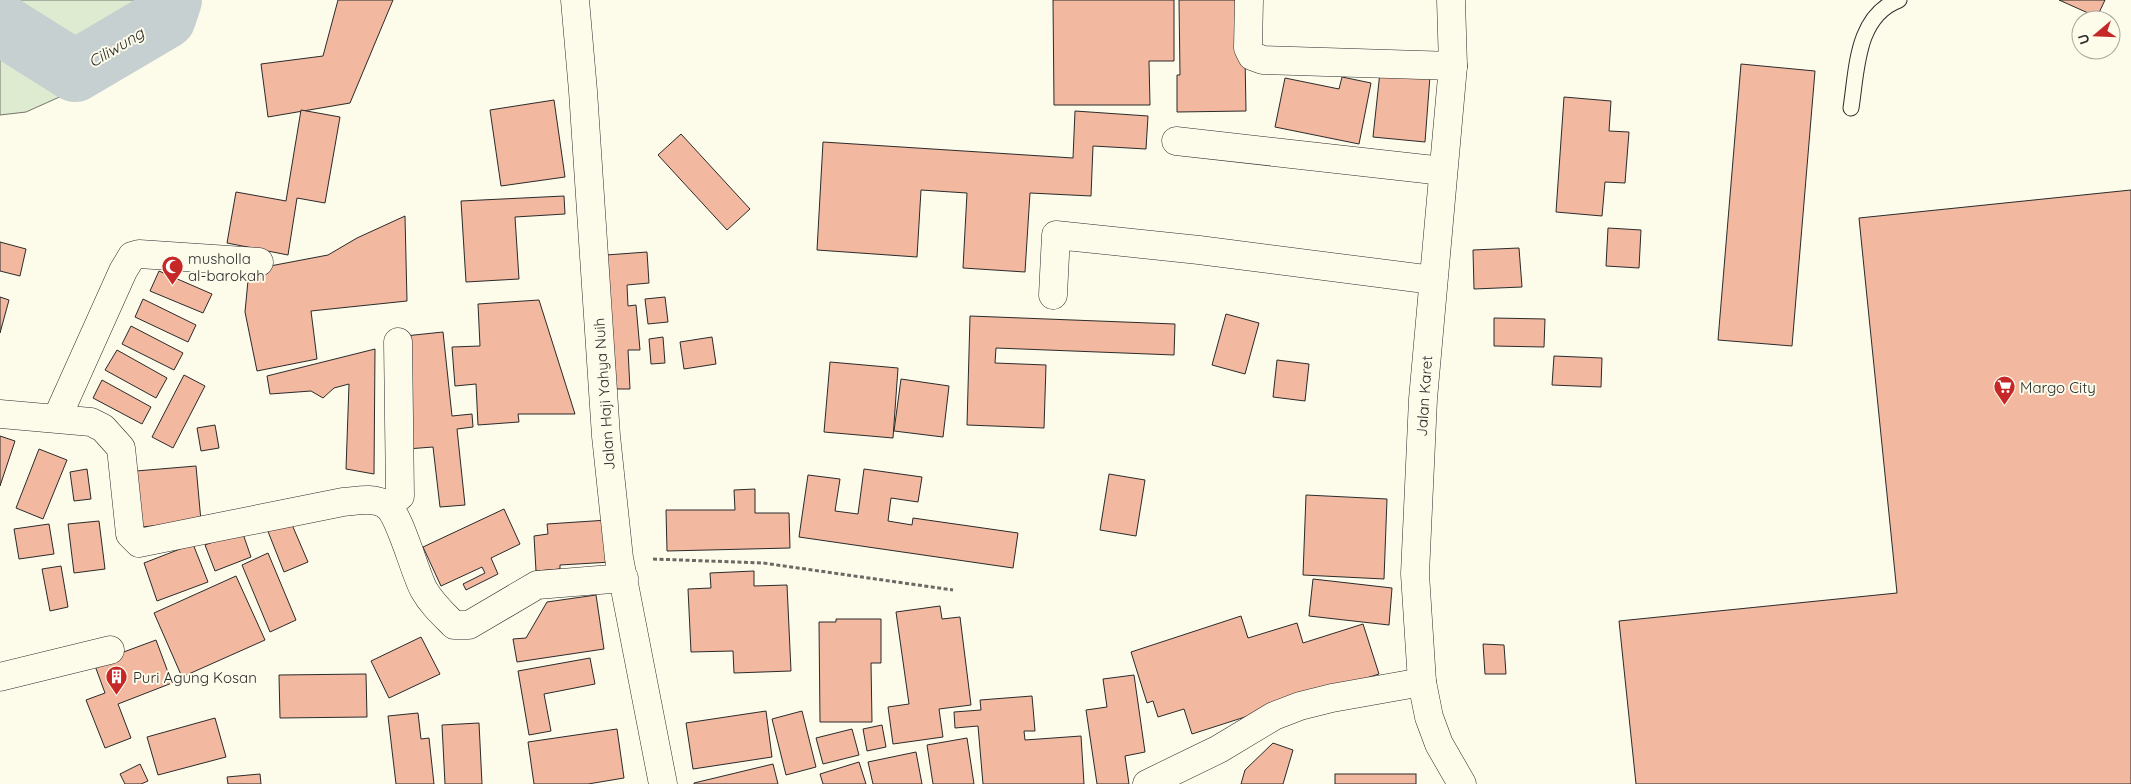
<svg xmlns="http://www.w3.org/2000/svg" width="2131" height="784" font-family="Quicksand,sans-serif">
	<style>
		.green { fill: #deebd1; stroke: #74746e }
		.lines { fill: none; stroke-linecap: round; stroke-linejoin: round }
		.river { stroke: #c7d0d0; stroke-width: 62 }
		.building { fill: #f2b8a0; stroke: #2b2b2b }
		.service-casing { stroke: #2b2b2b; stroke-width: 17 }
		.minor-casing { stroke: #2b2b2b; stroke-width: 29 }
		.path { stroke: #6a6964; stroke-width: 3; stroke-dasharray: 4 2.5; stroke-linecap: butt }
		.service { stroke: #fdfbea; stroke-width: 15 }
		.minor { stroke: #fdfbea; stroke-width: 28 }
		.labels { text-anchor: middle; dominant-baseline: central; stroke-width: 4; stroke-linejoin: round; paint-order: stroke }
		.poi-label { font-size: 15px; fill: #2b2b2b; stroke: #fdfbea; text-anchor: start }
		.street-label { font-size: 15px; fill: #2b2b2b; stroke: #fdfbea }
		.water-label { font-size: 16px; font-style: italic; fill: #2b2b2b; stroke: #fdfbea }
	</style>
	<rect width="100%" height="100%" fill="#fdfbea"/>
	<path class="green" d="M0,0H190L162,51L26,112L0,115Z"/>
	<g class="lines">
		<path class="river" d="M0,24L75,71L165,18L171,0"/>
	</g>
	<g class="building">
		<path d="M338,0H393L350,103L268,117L261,64L323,56Z"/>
		<path d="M1053,0H1174V61H1149L1150,105H1054Z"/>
		<path d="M1179,0H1244L1246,111L1177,112V75H1180Z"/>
		<path d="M2059,0H2105L2097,17Z"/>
		<path d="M1741,64L1815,71L1792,346L1718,340Z"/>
		<path d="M1380,72L1430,76L1425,142L1373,137Z"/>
		<path d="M1342,77L1371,83L1359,144L1275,127L1285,78L1339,89Z"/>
		<path d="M1564,97L1611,101L1609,131L1629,132L1625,183L1605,182L1602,216L1556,212Z"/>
		<path d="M554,100L565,177L501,186L490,110Z"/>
		<path d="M301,110L340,117L325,203L297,198L288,255L227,243L236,192L286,201Z"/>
		<path d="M1075,111L1148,116L1146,149L1093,146L1091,196L1030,193L1025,272L963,268L967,193L921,190L917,257L817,250L823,142L1073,158Z"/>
		<path d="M681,134L750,209L727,230L658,155Z"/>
		<path d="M2131,190V784H1636L1619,621L1897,593L1859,218Z"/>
		<path d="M564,196L565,214L515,217L519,279L466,282L461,201Z"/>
		<path d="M405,216L407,301L311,311L317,359L257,371L245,312L249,270L328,255L357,238Z"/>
		<path d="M1608,228L1641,230L1639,268L1606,266Z"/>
		<path d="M0,242L26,249L20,276L0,271Z"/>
		<path d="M1519,248L1522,287L1474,289L1473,250Z"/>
		<path d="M647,252L649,283L627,285L628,306L636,305L640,350H628L630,389H612L606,255Z"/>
		<path d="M159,271L212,294L203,313L150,291Z"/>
		<path d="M0,297L9,300L0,333Z"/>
		<path d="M665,297L668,322L648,324L645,299Z"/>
		<path d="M143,299L196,325L188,342L135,317Z"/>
		<path d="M539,300L575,414H518L519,422L478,425L476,384L455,386L452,347L480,346L478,304Z"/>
		<path d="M1226,314L1259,323L1245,374L1212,365Z"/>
		<path d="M970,316L1175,324L1174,355L996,348L995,363L1046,365L1044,428L967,425Z"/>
		<path d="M1494,318L1545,319L1544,347L1494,346Z"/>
		<path d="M131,326L183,353L174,370L122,344Z"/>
		<path d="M443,332L452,416L472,414L473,427L457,429L465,505L440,507L433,447L407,449L405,336Z"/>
		<path d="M663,337L665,363L651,364L649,339Z"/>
		<path d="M712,337L716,364L684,369L680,342Z"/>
		<path d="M375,349L374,474L346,469L349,384L334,388L323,398L311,391L270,394L267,376Z"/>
		<path d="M117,350L167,378L156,398L105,370Z"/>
		<path d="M1554,356L1602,358L1601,387L1552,385Z"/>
		<path d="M1277,360L1309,364L1305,401L1273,397Z"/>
		<path d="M830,362L898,368L893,438L824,432Z"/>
		<path d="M184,375L205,386L173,448L152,437Z"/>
		<path d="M901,379L949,386L943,437L894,431Z"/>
		<path d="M102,380L151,407L142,424L93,398Z"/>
		<path d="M215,425L219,448L201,451L197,428Z"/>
		<path d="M0,436L15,441L0,486Z"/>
		<path d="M39,449L67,460L43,519L16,508Z"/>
		<path d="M196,466L201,521L142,527L136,471Z"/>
		<path d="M87,469L91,499L74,501L70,472Z"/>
		<path d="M864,469L922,477L918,502L891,498L888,521L912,525L913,518L1018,533L1013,568L799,537L808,475L840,479L835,511L858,514Z"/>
		<path d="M1109,474L1145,480L1136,536L1100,530Z"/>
		<path d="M755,489V513H789L790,548L667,551L666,510H735L734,490Z"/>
		<path d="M1306,495L1387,499L1384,579L1303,575Z"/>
		<path d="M504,509L520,544L491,558L498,574L466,590L463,584L485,573L482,567L441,586L423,547Z"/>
		<path d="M290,520L308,562L284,572L267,529Z"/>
		<path d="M608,520L611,562L560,565V569L536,571L534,536L548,534L547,524Z"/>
		<path d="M99,521L105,569L74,573L68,524Z"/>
		<path d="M49,524L54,554L19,559L14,529Z"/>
		<path d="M242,531L251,557L215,571L205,545Z"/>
		<path d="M193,544L208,582L157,601L144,563Z"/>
		<path d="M268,553L296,620L270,632L242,565Z"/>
		<path d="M61,566L68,607L50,611L42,569Z"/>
		<path d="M754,571V586L787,585L791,671L734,673L733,651L691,652L688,589L711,588L710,573Z"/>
		<path d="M236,576L265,640L182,677L154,613Z"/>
		<path d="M1313,579L1392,588L1389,625L1309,616Z"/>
		<path d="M596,595L604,649L517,662L513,639L526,638L547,602Z"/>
		<path d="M940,606L942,619L960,617L971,705L939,709L943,737L893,744L888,707L909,704L896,612Z"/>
		<path d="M1241,616L1248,638L1297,623L1303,643L1363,624L1379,674L1192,734L1184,709L1158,717L1153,701L1147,703L1131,652Z"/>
		<path d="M836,619H881V663H871L872,722H820L819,622H836Z"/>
		<path d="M421,637L440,674L389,698L371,661Z"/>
		<path d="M156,640L172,683L118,704L131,738L105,748L86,700L105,693L94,663Z"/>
		<path d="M1483,644L1504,645L1506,674H1485Z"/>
		<path d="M590,658L595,684L544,694L551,731L529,735L518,671Z"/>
		<path d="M366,674L367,717L280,718L279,675Z"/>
		<path d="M1134,675L1145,752L1125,756L1129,784H1097L1086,710L1107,707L1103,679Z"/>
		<path d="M1032,696L1035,731H1024L1025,740L1081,736L1084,784H983L978,726L955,728L954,712L981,710L980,700Z"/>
		<path d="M766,711L772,757L693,769L686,723Z"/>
		<path d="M802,711L816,767L786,775L772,719Z"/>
		<path d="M418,713L421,739L429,738L434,784H396L388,716Z"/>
		<path d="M215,718L226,757L158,775L147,737Z"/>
		<path d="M479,723L482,784H445L442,725Z"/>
		<path d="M882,725L886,747L867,751L863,729Z"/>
		<path d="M617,729L624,778L588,784H534L528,742Z"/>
		<path d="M852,729L859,755L823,764L816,738Z"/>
		<path d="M967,738L974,784H933L927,745Z"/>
		<path d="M1273,743L1293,750L1283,784H1241L1245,770Z"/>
		<path d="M916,752L922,784H873L868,762Z"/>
		<path d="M859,762L866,784H823L820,774Z"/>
		<path d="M140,764L148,781L141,784H125L120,774Z"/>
		<path d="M773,764L778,784H694V783Z"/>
		<path d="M260,774L261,784H228L227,777Z"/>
		<rect x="1335" y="774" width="81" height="10"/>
	</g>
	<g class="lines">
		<defs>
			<path id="service" d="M1851,108C1857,70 1856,16 1899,0"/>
			<g id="minor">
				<path d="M575,0L583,91L606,436L619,558L663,784"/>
				<path d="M1249,0L1248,48L1252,56L1263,60L1453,66"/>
				<path d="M1451,0L1453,66L1423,399L1415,574L1422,682L1429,717L1439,744L1462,784"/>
				<path d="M1176,141L1443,171"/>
				<path d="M1053,295L1056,235L1199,250L1433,280"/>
				<path d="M0,414L91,422L103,428L121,448L130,534L139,543L343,502C357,501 372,497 385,504C400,513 414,572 424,590C432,604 443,614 454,625H469L537,585L624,578"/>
				<path d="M57,418L123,271L132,256L139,254L259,262"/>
				<path d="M386,505L400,496L398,342"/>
				<path d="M0,677L110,650"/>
				<path d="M1147,784L1219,749L1274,716L1300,706L1332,698L1422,682"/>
			</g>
		</defs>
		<use href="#service" class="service-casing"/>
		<use href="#minor" class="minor-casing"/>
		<path class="path" d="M653,559L763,563L953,590"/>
		<use href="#service" class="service"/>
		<use href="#minor" class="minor"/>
	</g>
	<defs>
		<symbol id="mosque-pin" viewBox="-11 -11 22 30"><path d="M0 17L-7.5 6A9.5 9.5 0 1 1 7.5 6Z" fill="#c62828" stroke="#fdfbea"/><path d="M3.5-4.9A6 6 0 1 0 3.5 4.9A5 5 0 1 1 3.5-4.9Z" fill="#fff"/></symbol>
		<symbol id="supermarket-pin" viewBox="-11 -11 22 30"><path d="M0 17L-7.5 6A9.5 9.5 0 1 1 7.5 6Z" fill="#c62828" stroke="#fdfbea"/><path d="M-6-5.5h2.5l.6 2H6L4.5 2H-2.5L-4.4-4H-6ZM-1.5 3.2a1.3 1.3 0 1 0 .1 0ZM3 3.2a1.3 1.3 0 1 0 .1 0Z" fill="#fff"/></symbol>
		<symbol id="building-pin" viewBox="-11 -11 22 30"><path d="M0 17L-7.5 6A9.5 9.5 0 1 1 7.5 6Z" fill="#c62828" stroke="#fdfbea"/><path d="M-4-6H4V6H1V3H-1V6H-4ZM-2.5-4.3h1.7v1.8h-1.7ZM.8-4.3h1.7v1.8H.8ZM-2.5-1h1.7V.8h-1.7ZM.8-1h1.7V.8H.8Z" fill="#fff"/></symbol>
	</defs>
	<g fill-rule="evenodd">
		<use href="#mosque-pin" x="160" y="254" width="25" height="34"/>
		<use href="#supermarket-pin" x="1992" y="374" width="25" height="34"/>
		<use href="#building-pin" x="104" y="664" width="25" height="34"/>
	</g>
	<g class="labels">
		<g class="poi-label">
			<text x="188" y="258">musholla<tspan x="188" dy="17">al-barokah</tspan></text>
			<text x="2020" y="387">Margo City</text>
			<text x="133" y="677">Puri Agung Kosan</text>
		</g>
		<g class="street-label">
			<text transform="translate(604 394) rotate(-94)">Jalan Haji Yahya Nuih</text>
			<text transform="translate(1424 396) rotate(-86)">Jalan Karet</text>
		</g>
		<g class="water-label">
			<text transform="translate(116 47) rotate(-31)">Ciliwung</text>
		</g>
	</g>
	<g transform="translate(2096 35) rotate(251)"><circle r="24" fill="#fdfbea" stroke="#a9a89e"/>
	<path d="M0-4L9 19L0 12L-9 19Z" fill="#c62828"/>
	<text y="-8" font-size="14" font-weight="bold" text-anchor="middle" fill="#2b2b2b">U</text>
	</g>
</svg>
